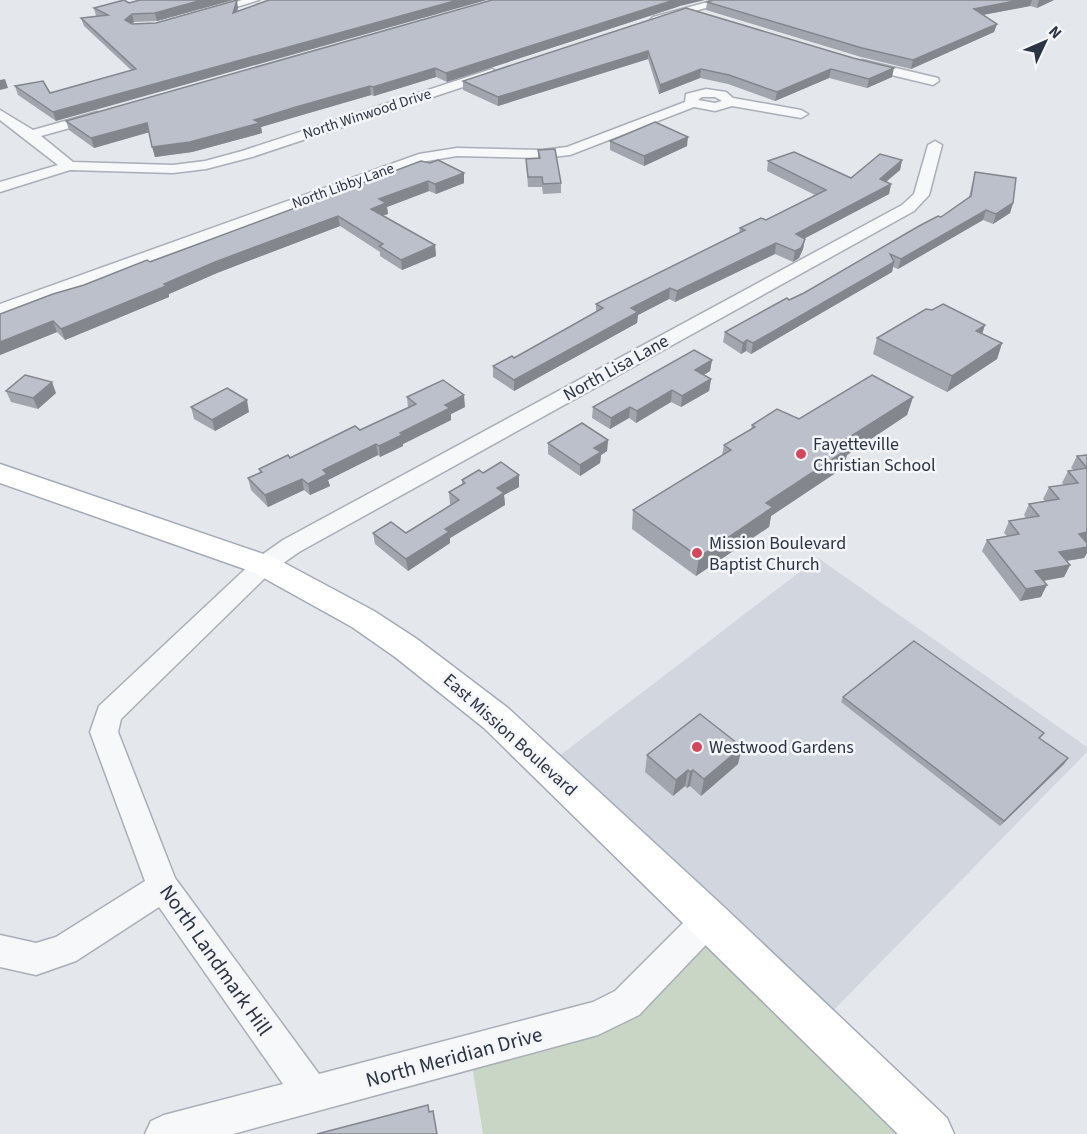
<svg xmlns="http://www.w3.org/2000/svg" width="1087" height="1134" font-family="'Source Sans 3',sans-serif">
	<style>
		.built { fill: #d2d6de }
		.green { fill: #c9d6c5 }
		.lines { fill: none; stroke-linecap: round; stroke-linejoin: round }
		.minor-casing { stroke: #a9aeb7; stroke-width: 3 }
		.major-casing { stroke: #a3abb8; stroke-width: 3 }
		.minor { fill: #f7f8fa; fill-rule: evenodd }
		.major { fill: #fff; fill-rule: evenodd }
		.wall { fill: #a1a5ae }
		.shaded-wall { fill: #83868d }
		.building { fill: #bbc0ca; stroke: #83868d; stroke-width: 1.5 }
		.poi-dot { fill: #d1495b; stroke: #f4f6f9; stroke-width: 2 }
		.labels { text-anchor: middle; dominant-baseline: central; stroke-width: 5; stroke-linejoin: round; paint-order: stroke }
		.far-street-label { font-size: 15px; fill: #2b3445; stroke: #f4f6f9 }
		.street-label { font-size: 18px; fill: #2b3445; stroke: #f4f6f9 }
		.poi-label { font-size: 18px; fill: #2b3445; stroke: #f4f6f9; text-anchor: start }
		.near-street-label { font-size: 21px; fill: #2b3445; stroke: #f4f6f9 }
	</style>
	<rect width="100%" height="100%" fill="#e4e7ec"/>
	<path class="built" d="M818,558L1087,747V752L819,1025L546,766Z"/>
	<path class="green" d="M709,919L931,1134H483L470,1052L598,1018Z"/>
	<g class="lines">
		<defs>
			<g id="minor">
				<path d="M242,0H259L207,16L201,13Z"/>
				<path d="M715,0H733L657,22L651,19L653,17Z"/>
				<path d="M862,60L938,78L939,81L933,85L858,67L856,64Z"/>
				<path d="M492,69L498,73L496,76L252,157L206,169L173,173L70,170L0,192V182L58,165L0,120V110L33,130L97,112L102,113L104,116L102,119L41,136L73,162L173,165L205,161L242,151Z"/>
				<path d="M706,89L726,92L733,98L801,110L808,114L801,118L732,106L715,111L694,107L570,155L542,158L457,156L427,161L0,315V304L419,154L457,148L542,150L567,147L685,102L686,94ZM702,97H715L722,101L715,103L698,100Z"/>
				<path d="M935,141L942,145L929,195L914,211L299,552L272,571L121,719L118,732L175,878L319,1074L593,1002L615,991L698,908L709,904L720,908L725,919L720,930L639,1015L598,1035L233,1134H145L151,1121L164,1115L283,1084L159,907L76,961L36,975L0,967V935L36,943L56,937L145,881L90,732L99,706L256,559L283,540L902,205L914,194L928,145Z"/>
			</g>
			<path id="major" d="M0,464L275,558L374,611L417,639L508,708L723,906L947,1118L954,1134H898L484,728L395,657L352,627L253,572L0,483Z"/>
		</defs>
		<use href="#minor" class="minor-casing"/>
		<use href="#major" class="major-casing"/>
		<use href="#minor" class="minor"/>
		<use href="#major" class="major"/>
	</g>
	<g class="wall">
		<path d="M140,0H233L157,21L134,22L132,24L156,23L238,8L56,121L18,95L15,86L50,93L131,70L84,26L81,18L96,16L94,8L129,3Z"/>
		<path d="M713,0H1054L1037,8L1030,6L983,15L997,24L994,32L911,69L861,57L706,10L707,2Z"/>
		<path d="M680,6L447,82L436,77L374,96L371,95L298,116L261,127L262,133L192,152L155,157L149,132L94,148L69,130L66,121Z"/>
		<path d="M686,8L892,77L867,88L829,78L775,101L728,84L700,78L659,94L648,59L498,106L463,90V81Z"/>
		<path d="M610,141L687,146L644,166L610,150Z"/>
		<path d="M538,150L561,183V193L543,194L542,187H528L526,159H538Z"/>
		<path d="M902,160L900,170L886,182L891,184L889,194L805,238L803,249L799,258L793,262L775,254L675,302L669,299L638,315L637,323L514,391L493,377V366L514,358L596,312V304L739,233L740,228L766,220L815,195L767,171L768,161L851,178Z"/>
		<path d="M421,161L464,173V183L436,194L429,191L387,207L388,214L383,215L435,245L436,256L402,270L380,256V252L340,226L217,273L169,294V297L65,340L57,332L0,355L84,285L150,262Z"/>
		<path d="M975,172L1013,203L1010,213L993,224L983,220L898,269L893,267L892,272L751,354L746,351L741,354L723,342L725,332L804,293L941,217L969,197Z"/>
		<path d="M982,334L1002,343L997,359L947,392L873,354L877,338Z"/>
		<path d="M712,360L710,371L704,375L711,379L709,391L681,407L671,402L636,423L629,418L610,429L592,418L593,407Z"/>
		<path d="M6,391L56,393L38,409L11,402Z"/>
		<path d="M407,397L465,407L451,414V420L403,444V446L380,457L378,455L328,480L330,486L310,495L304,490L268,507L251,490L248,478L260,473L259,469L360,430L408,408Z"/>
		<path d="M913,397L907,415L847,455L843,468L771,516L769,527L696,576L632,529L633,510L722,455L724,445L751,429L752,425L799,419Z"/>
		<path d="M191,407L249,412L215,431L194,419Z"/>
		<path d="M608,440L607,451L601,455L600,463L580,476L548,454V443Z"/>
		<path d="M1087,455V553L1084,558L1066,561L1070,565L1064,577L1043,581L1041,597L1020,601L982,551L987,540L1007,536L1004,533L1009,521L1026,518L1024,515L1029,504L1045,501L1043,499L1049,487L1064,485L1062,483L1068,471L1074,470L1071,468L1077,456Z"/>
		<path d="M483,473L519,475V487L504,495L505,505L450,538V543L408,571L375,544L373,533H406L451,505L450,504L449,492L462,484V480Z"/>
		<path d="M843,697L1041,739L1068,758L1064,764L1000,826L841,702Z"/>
		<path d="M647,755L738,764L701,796L690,786L687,788L685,786L673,796L645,772Z"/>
	</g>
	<g class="shaded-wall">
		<path d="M202,0H233L157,21L155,13Z"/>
		<path d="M237,0L238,8L235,21L233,13Z"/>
		<path d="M458,0H487L56,121L53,112Z"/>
		<path d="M674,0H705L680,6L447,82L446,73Z"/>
		<path d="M1020,0H1032L1030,6L972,17L974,9Z"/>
		<path d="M1039,0H1054L1037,8Z"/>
		<path d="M132,14L134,22L127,28L125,20Z"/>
		<path d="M997,24L994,32L911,69L913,60Z"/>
		<path d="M648,51V59L498,106V97Z"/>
		<path d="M435,68L436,77L374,96L373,87Z"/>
		<path d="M894,68L892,77L867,88L869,79Z"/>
		<path d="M701,69L700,78L659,94L660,85Z"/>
		<path d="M831,69L829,78L775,101L777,92Z"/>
		<path d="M5,79L8,88L0,90V80Z"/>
		<path d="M370,86L371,95L261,127L262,133L192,152L155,157L152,147L254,120Z"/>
		<path d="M147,123L150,132L94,148L91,138Z"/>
		<path d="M688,137L687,146L644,166V156Z"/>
		<path d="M902,160L900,170L877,189L880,179Z"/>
		<path d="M464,173V183L436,194L435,184Z"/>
		<path d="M428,181L429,191L387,207L388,214L373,219L371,209L379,199Z"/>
		<path d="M891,184L889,194L794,244L796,234Z"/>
		<path d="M1013,203L1010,213L993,224L996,214Z"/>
		<path d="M986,210L983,220L898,269L901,259Z"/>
		<path d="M338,216L340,226L217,273L169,294V297L65,340L61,329L215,262Z"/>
		<path d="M805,239L803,249L799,258L793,262L795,251Z"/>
		<path d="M776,243L775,254L675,302L677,291Z"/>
		<path d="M435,245L436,256L402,270L401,260Z"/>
		<path d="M894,262L892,272L751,354L753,343Z"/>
		<path d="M670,288L669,299L638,315L637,323L514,391V380L631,308Z"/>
		<path d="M53,321L57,332L0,355V342Z"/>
		<path d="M985,325L980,341L976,331Z"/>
		<path d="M747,340L746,351L741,354L743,343Z"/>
		<path d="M1002,343L997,359L947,392L952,376Z"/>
		<path d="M712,360L710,371L693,381L695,370Z"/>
		<path d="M711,379L709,391L681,407L682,396Z"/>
		<path d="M52,382L56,393L38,409L33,398Z"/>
		<path d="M672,390L671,402L636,423L637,411Z"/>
		<path d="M464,395L465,407L451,414V420L403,444V446L380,457L379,446L445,405Z"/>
		<path d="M913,397L907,415L847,455L843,468L771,516L769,527L696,576L699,557L840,443Z"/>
		<path d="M247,400L249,412L215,431L212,420Z"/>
		<path d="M630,407L629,418L610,429L611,418Z"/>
		<path d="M608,440L607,451L601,455L600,463L580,476V465L594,448Z"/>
		<path d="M376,444L378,455L328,480L330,486L310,495L308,484L323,470Z"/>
		<path d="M519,475V487L504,495L505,505L450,538V543L408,571L406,559L497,488Z"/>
		<path d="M302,479L304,490L268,507L265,495Z"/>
		<path d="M1087,532V543L1079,534Z"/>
		<path d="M1087,547V553L1084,558L1053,563L1059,552Z"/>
		<path d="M1070,565L1064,577L1030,583L1035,571Z"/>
		<path d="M1047,585L1041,597L1020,601L1026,589Z"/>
		<path d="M742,747L738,764L701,796L704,779Z"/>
		<path d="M1068,758L1064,764L1000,826L1004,821Z"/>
		<path d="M688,770L685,786L673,796L676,780Z"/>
		<path d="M693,770L690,786L687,788L690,772Z"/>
	</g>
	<g class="building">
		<path d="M124,0L129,3L140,0H202L155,13L132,14L125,20L132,24L156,23L237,0L233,13L269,0H458L53,112L15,86L43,81L50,93L136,69L81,18L108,15L94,8Z"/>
		<path d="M492,0H674L446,73L435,68L373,87L370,86L296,107L254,120L260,123L190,142L152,147L147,123L91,138L66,121Z"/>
		<path d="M713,0H1020L974,9L997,24L913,60L862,48L707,2Z"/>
		<path d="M686,8L853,58L894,68L869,79L831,69L777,92L729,75L701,69L660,85L648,51L498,97L463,81Z"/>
		<path d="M655,122L688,137L644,156L610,141Z"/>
		<path d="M555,149L561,183L543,184L542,177H528L526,159L540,158L538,150Z"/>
		<path d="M794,152L851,178L880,154L902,160L880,179L891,184L796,234L805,239L801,248L795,251L776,243L677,291L670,288L631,308L638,312L514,380L493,366L512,356L514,358L603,308L596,304L745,230L740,228L761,218L766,220L826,190L768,161Z"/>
		<path d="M438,160L464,173L435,184L428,181L379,199L386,203L371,209L435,245L401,260L379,246L383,244L338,216L215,262L164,284L166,286L61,329L53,321L0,342V314L53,294L84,285L147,260L150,262L421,161L430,163Z"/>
		<path d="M975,172L1016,178L1013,203L996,214L986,210L901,259L890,254L894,262L753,343L747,340L743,343L725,332L787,298L789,300L804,293L919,226L938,216L941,217L971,196Z"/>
		<path d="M943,304L985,325L976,331L1002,343L952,376L877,338L926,309L932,310Z"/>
		<path d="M694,350L712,360L695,370L711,379L682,396L672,390L637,411L630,407L611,418L593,407Z"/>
		<path d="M25,375L52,382L33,398L6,391Z"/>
		<path d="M872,375L913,397L840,443L848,449L766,503L773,507L699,557L633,510L731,450L724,445L755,427L752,425L777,409L799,419Z"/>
		<path d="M443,380L464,395L445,405L450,408L400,433L402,435L379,446L376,444L323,470L327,474L308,484L302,479L265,495L248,478L262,472L259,469L288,455L290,458L355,426L360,430L416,404L407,397Z"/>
		<path d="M227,388L247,400L212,420L191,407Z"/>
		<path d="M582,423L608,440L594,448L601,452L580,465L548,443Z"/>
		<path d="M1087,455V468L1077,456Z"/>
		<path d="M501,462L519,475L497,488L504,493L445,529L449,532L406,559L373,533L391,522L406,533L459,500L449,492L465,483L462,480L479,470L483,473Z"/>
		<path d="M1087,468V532L1079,534L1087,543V547L1059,552L1070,565L1035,571L1047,585L1026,589L987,540L1019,534L1009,521L1039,516L1029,504L1059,499L1049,487L1078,483L1068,471Z"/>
		<path d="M914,641L1044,733L1039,738L1068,758L1004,821L843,697Z"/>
		<path d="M700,714L742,747L704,779L693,770L690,772L688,770L676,780L647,755Z"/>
		<path d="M428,1105L429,1112L433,1111L437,1134H317Z"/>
	</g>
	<g class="poi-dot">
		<circle cx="801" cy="454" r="6"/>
		<circle cx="697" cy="553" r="6"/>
		<circle cx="697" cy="747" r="6"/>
	</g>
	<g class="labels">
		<g class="far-street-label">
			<text transform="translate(367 114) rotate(-18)">North Winwood Drive</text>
			<text transform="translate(343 186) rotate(-20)">North Libby Lane</text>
		</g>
		<g class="street-label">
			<text transform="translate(616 368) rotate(-29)">North Lisa Lane</text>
			<text transform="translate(510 735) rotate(42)">East Mission Boulevard</text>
		</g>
		<g class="poi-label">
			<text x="813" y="444">Fayetteville<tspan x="813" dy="21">Christian School</tspan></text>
			<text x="709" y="543">Mission Boulevard<tspan x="709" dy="21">Baptist Church</tspan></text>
			<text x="709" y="747">Westwood Gardens</text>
		</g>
		<g class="near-street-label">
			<text transform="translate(216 960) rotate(55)">North Landmark Hill</text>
			<text transform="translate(454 1057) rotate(-15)">North Meridian Drive</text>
		</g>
	</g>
	<g transform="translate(1045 42) rotate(46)" stroke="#f4f6f9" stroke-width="4.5" paint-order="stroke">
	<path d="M0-4.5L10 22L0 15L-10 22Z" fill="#2b3445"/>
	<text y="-9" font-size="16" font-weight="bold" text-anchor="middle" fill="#2b3445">N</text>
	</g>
</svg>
